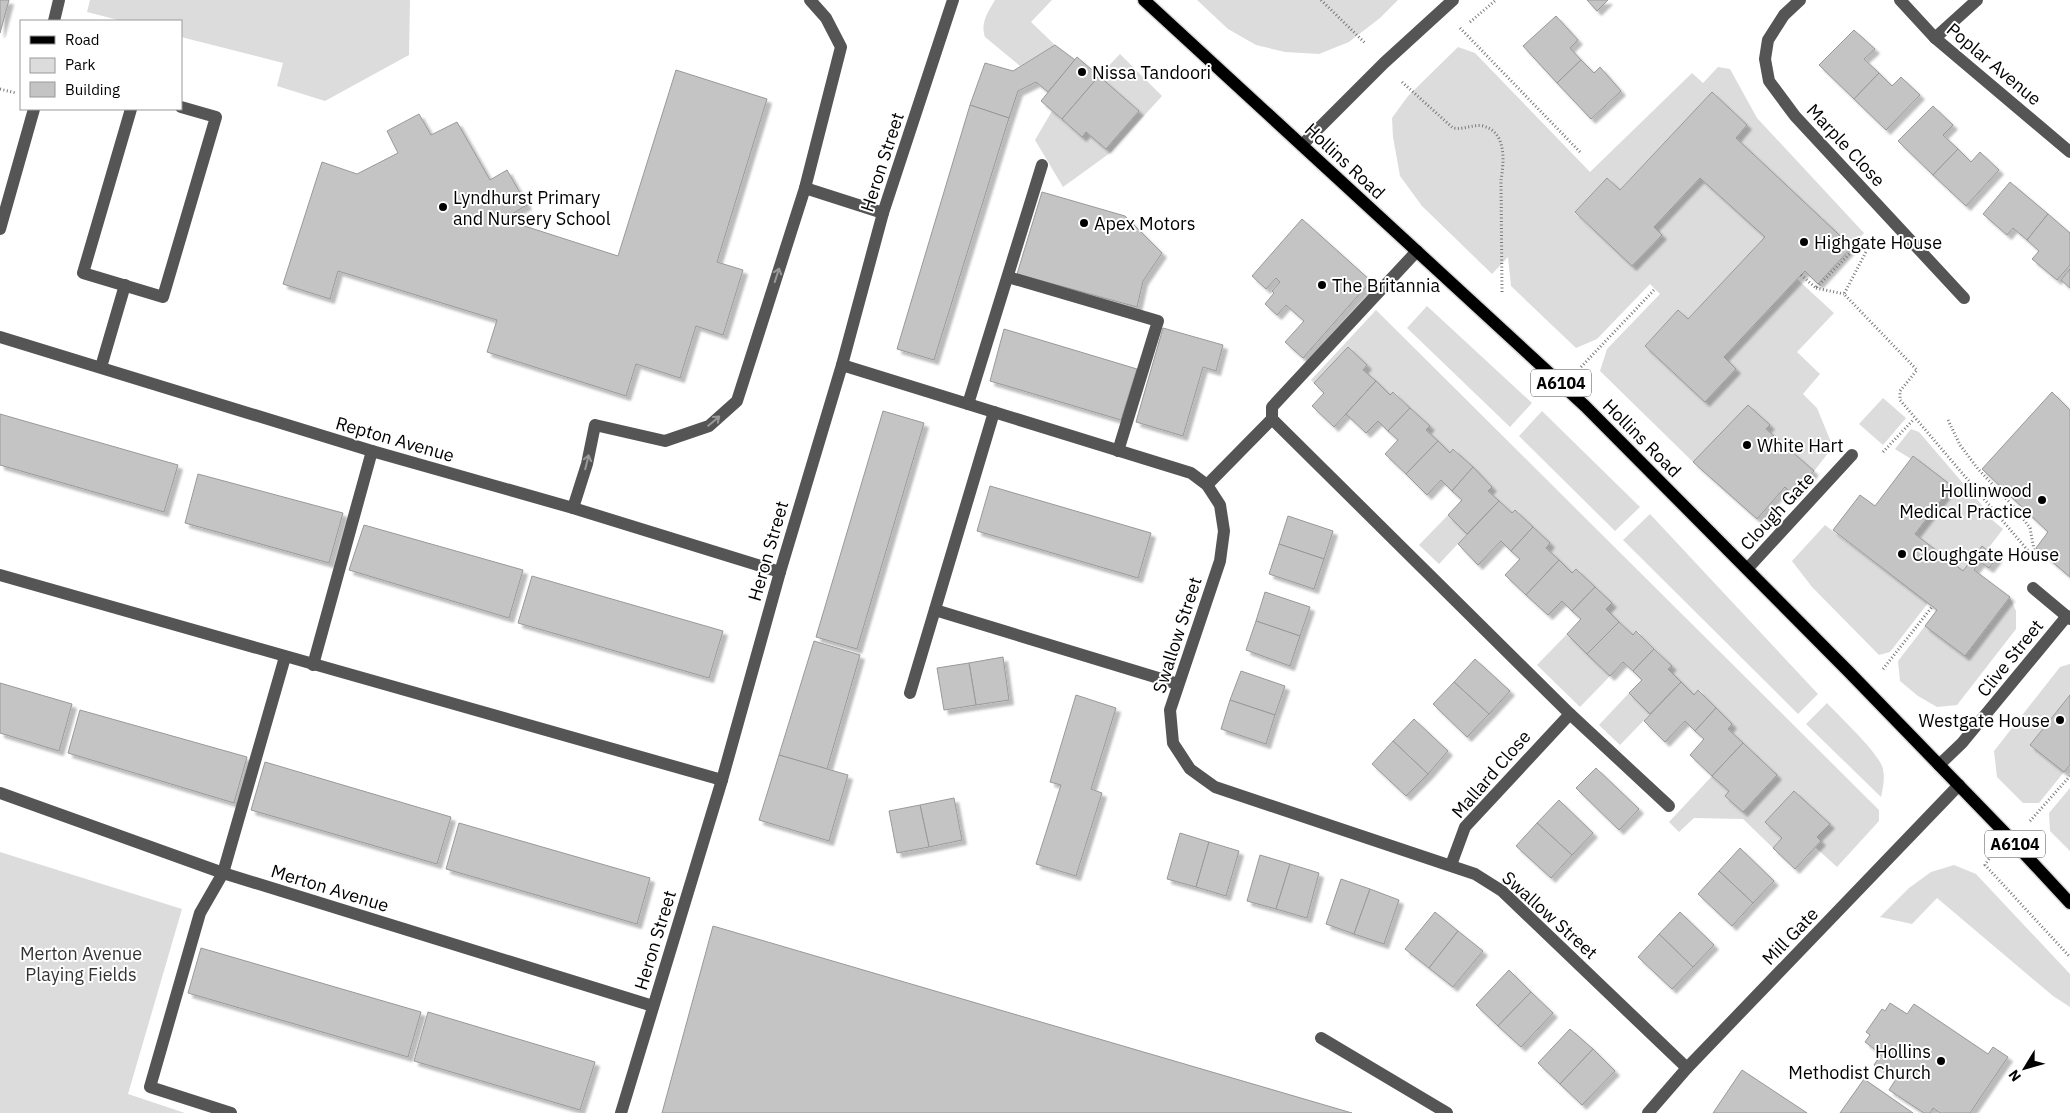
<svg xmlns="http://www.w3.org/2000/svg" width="2070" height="1113" font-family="'IBM Plex Sans',sans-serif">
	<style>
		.green { fill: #dcdcdc }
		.building { fill: #c4c4c4; stroke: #999; filter: url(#shadow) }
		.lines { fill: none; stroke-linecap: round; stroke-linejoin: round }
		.major-casing { stroke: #dbdbdb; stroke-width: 15 }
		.path { stroke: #777; stroke-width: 3; stroke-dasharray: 1 2.5; stroke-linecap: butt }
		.minor { stroke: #555; stroke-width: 12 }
		.major { stroke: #000; stroke-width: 12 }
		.oneway { stroke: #999 }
		.poi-dot { fill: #000; stroke: #fff; stroke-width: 2 }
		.labels { text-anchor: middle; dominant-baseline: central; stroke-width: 4; stroke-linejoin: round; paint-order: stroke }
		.shield { fill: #fff; stroke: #4c4c4c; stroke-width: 1 }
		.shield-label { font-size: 16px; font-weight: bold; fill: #000 }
		.street-label { font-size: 18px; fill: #000; stroke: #fff }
		.poi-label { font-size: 18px; fill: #000; stroke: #fff; text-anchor: start }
		.park-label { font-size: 18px; fill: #333; stroke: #fff }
	</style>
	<defs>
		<filter id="shadow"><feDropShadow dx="4.5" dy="4.5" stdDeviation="1" flood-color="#0004"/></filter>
	</defs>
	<rect width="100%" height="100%" fill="#fff"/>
	<g class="green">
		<path d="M90,0H410L409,55L325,101L277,86L283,63L181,37V21H122L87,12Z"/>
		<path d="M995,0H1052L1031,22L1055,45L1020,66L985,37C980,23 988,12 995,0Z"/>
		<path d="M1197,0H1398L1380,18L1349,42L1319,54L1285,52L1256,45L1228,29Z"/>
		<path d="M1458,47L1475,53L1590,172L1692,73L1703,83L1718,67L1730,69L1757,118L1864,233L1852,247L1736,138L1747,125L1712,92L1620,190L1607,178L1575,213L1633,266L1662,235L1654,227L1700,178L1765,237L1688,319L1678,310L1645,346L1705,402L1724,357L1797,279L1834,313L1797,352L1820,374L1803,394L1817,408L1833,447L1814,471L1766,429L1693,462L1600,371L1607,349L1660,294L1650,284L1597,339L1576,348L1511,286L1508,257L1492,274L1422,206L1400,176L1393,137L1392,118L1408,96Z"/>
		<path d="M1120,54L1162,96L1110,153L1063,187L1035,140L1052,111L1082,137L1086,132L1106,149L1139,111L1099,76Z"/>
		<path d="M1427,306L1532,403L1510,427L1407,328Z"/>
		<path d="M1376,310L1879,810V821L1837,867L1815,847L1821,841L1817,837L1830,824L1794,791L1765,822L1782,838L1773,848L1743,819L1694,818L1679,832L1669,822L1712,776L1729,791L1725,796L1743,812L1777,775L1728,729L1732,724L1699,690L1694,695L1668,669L1671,665L1637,631L1633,635L1606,609L1611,603L1576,569L1572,573L1546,548L1550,543L1515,510L1512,513L1488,491L1492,487L1454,449L1450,453L1426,430L1429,426L1394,392L1390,395L1363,370L1367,365L1348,348L1314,383L1311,380Z"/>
		<path d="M1883,398L1906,418L1883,445L1859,424Z"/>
		<path d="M1542,411L1640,507L1615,531L1519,436Z"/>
		<path d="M1911,429L1919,432L1986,510L1985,514L2003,529L1987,550L1982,546L1963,571L1915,534L1951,486L1913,456L1911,459L1895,449Z"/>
		<path d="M1650,514L1818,694L1798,714L1623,540Z"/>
		<path d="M1448,515L1467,534L1439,564L1419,545Z"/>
		<path d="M1825,525L1928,603L1890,652L1879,655L1812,587L1792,561Z"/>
		<path d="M2010,597L2016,611V629L1957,705L1937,707L1918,696L1900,681L1898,661L1925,626L1965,656Z"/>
		<path d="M1567,634L1610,676L1580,707L1537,665Z"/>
		<path d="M2070,664V695L2030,745L2064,772L2039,803H2023L1997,777L1994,751L2060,667Z"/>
		<path d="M1629,693L1650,714L1620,745L1599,725Z"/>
		<path d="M1827,703C1839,716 1880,754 1883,769C1885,779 1883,788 1881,797L1806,724Z"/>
		<path d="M2070,788V851L2050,831L2049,813Z"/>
		<path d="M0,852L182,909L128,1094L185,1113H0Z"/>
		<path d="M1954,865L1976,874L2070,974V1007L2053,996L1937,898L1912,924L1880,917L1909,888L1931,872Z"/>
	</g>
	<g class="building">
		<path d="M0,0H9L0,33Z"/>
		<path d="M1587,0H1608L1597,11Z"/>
		<path d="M1556,16L1578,40L1570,48L1581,60L1557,83L1523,46Z"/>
		<path d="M1854,30L1875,49L1864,59L1879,73L1854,99L1819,65Z"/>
		<path d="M1055,45L1075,60L1048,92L1036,82L1018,91L1009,118L970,105L985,63L1013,71Z"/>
		<path d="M1077,57L1099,76L1062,119L1041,101Z"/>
		<path d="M1581,60L1594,73L1600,67L1621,91L1591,119L1557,83Z"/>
		<path d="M676,70L767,99L717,262L743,270L723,335L696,326L680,378L636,364L626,396L487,352L497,320L338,271L330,299L283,284L322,162L357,174L398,153L387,131L419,114L431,135L457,122L490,180L507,170L527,205L510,215L515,223L618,256Z"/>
		<path d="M1879,73L1892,86L1901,77L1920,95L1886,130L1854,99Z"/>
		<path d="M1099,76L1139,111L1106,149L1086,132L1082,137L1062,119Z"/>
		<path d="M1712,92L1747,125L1736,138L1852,247L1818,284L1805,271L1801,275L1724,357L1736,369L1705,402L1645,346L1678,310L1688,319L1765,237L1700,178L1654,227L1662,235L1632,266L1575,212L1607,178L1620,190Z"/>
		<path d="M970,105L1009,118L934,360L897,349Z"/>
		<path d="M1933,106L1953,125L1943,135L1958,149L1933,175L1898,141Z"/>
		<path d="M1958,149L1971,162L1980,152L1999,170L1966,206L1933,175Z"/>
		<path d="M2010,182L2048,214L2027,240L2013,228L2007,235L1983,214Z"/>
		<path d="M1042,192L1125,216L1162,253L1143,281L1137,307L1017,274Z"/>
		<path d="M2048,214L2070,233V265L2057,280L2032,259L2039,251L2027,240Z"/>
		<path d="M1302,219L1371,281L1303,358L1285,342L1304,321L1286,305L1277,315L1265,304L1274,293L1272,291L1280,282L1276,278L1266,289L1252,276Z"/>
		<path d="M2070,269V288L2061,280Z"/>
		<path d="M1163,328L1223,345L1216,371L1203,367L1183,436L1136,422Z"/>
		<path d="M1004,329L1137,369L1121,420L990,381Z"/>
		<path d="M1348,347L1367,365L1363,370L1376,381L1334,427L1312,406L1324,393L1314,383Z"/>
		<path d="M1376,381L1390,395L1393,392L1410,408L1388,431L1378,421L1366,433L1346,414Z"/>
		<path d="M2052,392L2070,410V577L2036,548L2048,532L1982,469Z"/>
		<path d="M1748,405L1770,425L1766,429L1814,471L1793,495L1785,487L1757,519L1693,462Z"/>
		<path d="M1410,408L1430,426L1426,430L1438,441L1406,474L1385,454L1398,440L1388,431Z"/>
		<path d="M883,411L924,423L857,649L816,637Z"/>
		<path d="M0,414L178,465L164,512L0,465Z"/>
		<path d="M1438,441L1450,453L1453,449L1473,467L1452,491L1441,480L1427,495L1406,474Z"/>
		<path d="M1913,456L1952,486L1915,534L1963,571L1982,546L1997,558L1989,568L1980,562L1974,570L2010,597L1965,656L1925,626L1937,610L1833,530L1860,495L1875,506Z"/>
		<path d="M1473,467L1492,487L1488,491L1499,501L1467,534L1448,515L1462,500L1452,491Z"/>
		<path d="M198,474L343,513L329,563L185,523Z"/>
		<path d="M990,486L1151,533L1138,578L977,531Z"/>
		<path d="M1499,501L1512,513L1515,510L1533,527L1511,551L1501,541L1478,565L1458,544Z"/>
		<path d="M1288,516L1333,531L1324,559L1279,544Z"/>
		<path d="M364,525L523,570L509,618L349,570Z"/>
		<path d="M1533,527L1550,543L1546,548L1559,560L1526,595L1505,575L1520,559L1511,551Z"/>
		<path d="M1279,544L1324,559L1314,589L1269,574Z"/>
		<path d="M1559,560L1572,573L1576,569L1595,587L1572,611L1562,601L1548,615L1526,595Z"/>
		<path d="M532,576L723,631L709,678L518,623Z"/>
		<path d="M1595,587L1612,603L1606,609L1619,622L1587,654L1567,634L1581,619L1572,611Z"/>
		<path d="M1265,592L1310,607L1300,636L1256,621Z"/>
		<path d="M1256,621L1300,636L1290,666L1246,650Z"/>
		<path d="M1619,622L1633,635L1636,631L1654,649L1633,671L1623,662L1610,676L1587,654Z"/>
		<path d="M814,641L860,655L827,769L779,755Z"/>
		<path d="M1654,649L1672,666L1668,669L1681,682L1650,714L1629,693L1642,680L1633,671Z"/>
		<path d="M1003,657L1009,700L976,705L969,663Z"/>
		<path d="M1475,659L1510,691L1489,714L1454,682Z"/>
		<path d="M969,663L976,705L944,710L937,668Z"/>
		<path d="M1241,671L1285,686L1275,715L1230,700Z"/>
		<path d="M1454,682L1489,714L1467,737L1433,704Z"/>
		<path d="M1681,682L1694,695L1698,690L1716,708L1695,731L1685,721L1665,742L1644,721Z"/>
		<path d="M0,683L72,704L59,751L0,733Z"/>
		<path d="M1076,695L1116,708L1091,789L1102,793L1076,876L1036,864L1061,785L1050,782Z"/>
		<path d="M2070,695V765L2064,772L2030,745Z"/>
		<path d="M1230,700L1275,715L1266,744L1221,729Z"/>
		<path d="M1716,708L1732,724L1728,729L1743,743L1712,776L1690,755L1704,739L1695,731Z"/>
		<path d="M80,710L247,757L234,803L68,753Z"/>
		<path d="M1414,719L1448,751L1428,774L1393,741Z"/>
		<path d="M1393,741L1428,774L1406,796L1372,764Z"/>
		<path d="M1743,743L1777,775L1743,812L1725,796L1729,791L1712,776Z"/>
		<path d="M779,755L848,775L829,841L759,820Z"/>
		<path d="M265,762L451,817L437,864L251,810Z"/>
		<path d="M1596,768L1639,809L1619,830L1576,788Z"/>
		<path d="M1794,791L1830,824L1817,837L1821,841L1795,869L1773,848L1782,838L1765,822Z"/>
		<path d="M954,798L962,840L929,847L920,805Z"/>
		<path d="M1559,800L1593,833L1572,855L1537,823Z"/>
		<path d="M920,805L929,847L897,853L889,811Z"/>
		<path d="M459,823L650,878L637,924L446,869Z"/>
		<path d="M1537,823L1572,855L1551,878L1516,846Z"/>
		<path d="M1180,833L1209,842L1196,887L1167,879Z"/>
		<path d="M1209,842L1239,851L1226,896L1196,887Z"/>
		<path d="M1740,848L1774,881L1753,903L1719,871Z"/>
		<path d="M1260,855L1290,864L1276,909L1247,901Z"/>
		<path d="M1290,864L1319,873L1307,918L1276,909Z"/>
		<path d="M1719,871L1753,903L1732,926L1698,894Z"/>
		<path d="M1341,879L1370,889L1354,934L1326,924Z"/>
		<path d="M1370,889L1399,900L1384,944L1354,934Z"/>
		<path d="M1435,912L1458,931L1429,968L1405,949Z"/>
		<path d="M1680,912L1714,945L1693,967L1659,934Z"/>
		<path d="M713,926L1352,1113H662Z"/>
		<path d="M1458,931L1483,951L1453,987L1429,968Z"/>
		<path d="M1659,934L1693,967L1672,989L1638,957Z"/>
		<path d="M201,948L421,1012L408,1057L188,993Z"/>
		<path d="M1509,970L1531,992L1498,1026L1476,1005Z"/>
		<path d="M1531,992L1553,1013L1521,1047L1498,1026Z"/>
		<path d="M1890,1003L1907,1014L1914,1004L1988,1054L1993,1047L2008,1057L1970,1113H1940L1933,1108L1930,1113H1924L1889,1090L1896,1079L1874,1065L1881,1054L1865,1042L1870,1035L1866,1032L1882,1009L1885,1011Z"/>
		<path d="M428,1012L595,1062L580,1110L414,1061Z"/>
		<path d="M1570,1029L1593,1049L1560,1084L1538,1063Z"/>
		<path d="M1593,1049L1615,1071L1582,1105L1560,1084Z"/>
		<path d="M1742,1070L1807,1113H1713Z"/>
		<path d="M1864,1079L1913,1113H1840Z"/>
	</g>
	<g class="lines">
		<defs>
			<path id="major" d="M1144,0L1585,406L1849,672L2006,834L2070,903"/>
		</defs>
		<use href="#major" class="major-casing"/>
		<g class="path">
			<path d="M1321,0L1365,43"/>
			<path d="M1470,22L1496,0"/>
			<path d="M1460,28L1580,152"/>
			<path d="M1402,82L1453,128C1464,130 1473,124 1483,126C1507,132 1504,162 1501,180L1502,294"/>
			<path d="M0,89L16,93"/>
			<path d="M1801,275L1816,288L1861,242L1868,248L1844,294L1917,370L1900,391V400L2036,560"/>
			<path d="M1816,288L1844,294"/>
			<path d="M1581,367L1655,289"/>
			<path d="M1948,420L1960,445L1978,469L2016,509L2030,528L2036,560"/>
			<path d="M1883,452L1914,419"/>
			<path d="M1883,669L1932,607"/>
			<path d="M2030,821L2070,776"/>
			<path d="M1991,856L1985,865L2070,957"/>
		</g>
		<g class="minor">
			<path d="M1800,0L1784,15L1768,40L1765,59L1769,81L1795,116L1964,298"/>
			<path d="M1900,0L1935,38L2070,152"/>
			<path d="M54,21L59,0"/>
			<path d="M1935,38L1977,0"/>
			<path d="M131,109L83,273L163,297L216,117L181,107"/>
			<path d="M1302,145L1384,63L1453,0"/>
			<path d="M805,188L841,47L826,18L810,0"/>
			<path d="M0,229L34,109"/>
			<path d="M1008,277L1158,321L1118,451"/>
			<path d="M0,337L372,451L573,508L780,572"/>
			<path d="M842,365L1191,473L1207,485L1220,505L1224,531L1220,561L1170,710L1173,743L1190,769L1215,787L1475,874L1502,891L1687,1068"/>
			<path d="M101,367L125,285"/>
			<path d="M968,404L1042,165"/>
			<path d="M1272,419V407L1417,251"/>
			<path d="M1207,485L1272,419L1570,714L1669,806"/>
			<path d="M573,508L587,464L595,425L665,441L709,426L737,401L805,188L883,213"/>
			<path d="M1748,568L1852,455"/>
			<path d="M0,575L722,780"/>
			<path d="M2033,588L2070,619"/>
			<path d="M935,610L1178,684"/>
			<path d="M313,665L372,451"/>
			<path d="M910,693L994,412"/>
			<path d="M1939,765L1962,743L2067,616"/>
			<path d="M0,793L223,873L653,1006"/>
			<path d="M1451,865L1465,827L1570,714"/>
			<path d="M1321,1038L1447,1113"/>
			<path d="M231,1113L150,1087L200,913L223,873L285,657"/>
			<path d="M621,1113L722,780L780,572L842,365L883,213L953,0"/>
			<path d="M1648,1113L1687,1068L1959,785"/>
		</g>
		<use href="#major" class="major"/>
	</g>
	<defs><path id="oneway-shaft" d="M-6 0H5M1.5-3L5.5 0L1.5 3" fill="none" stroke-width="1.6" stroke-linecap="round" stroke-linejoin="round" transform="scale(1.25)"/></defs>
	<g class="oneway">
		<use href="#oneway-shaft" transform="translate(777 275) rotate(-72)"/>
		<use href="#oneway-shaft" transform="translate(714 421) rotate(-40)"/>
		<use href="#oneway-shaft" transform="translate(587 462) rotate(-76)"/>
	</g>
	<g class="poi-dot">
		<circle cx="1082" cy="72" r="5"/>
		<circle cx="443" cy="207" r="5"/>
		<circle cx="1084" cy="223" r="5"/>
		<circle cx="1804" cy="242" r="5"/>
		<circle cx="1322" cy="285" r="5"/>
		<circle cx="1747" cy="445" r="5"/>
		<circle cx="2042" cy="500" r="5"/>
		<circle cx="1902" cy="554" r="5"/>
		<circle cx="2060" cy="720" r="5"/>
		<circle cx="1941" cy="1061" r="5"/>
	</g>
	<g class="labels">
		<g class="shield">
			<rect x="1531" y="369.5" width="60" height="27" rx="4"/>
			<rect x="1985" y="830.5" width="60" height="27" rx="4"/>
		</g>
		<g class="shield-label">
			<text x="1561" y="383">A6104</text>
			<text x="2015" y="844">A6104</text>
		</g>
		<g class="street-label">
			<text transform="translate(1994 64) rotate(40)">Poplar Avenue</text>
			<text transform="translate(1846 145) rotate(47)">Marple Close</text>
			<text transform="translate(1345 161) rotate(43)">Hollins Road</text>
			<text transform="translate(882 162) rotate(-72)">Heron Street</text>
			<text transform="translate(1642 438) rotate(45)">Hollins Road</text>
			<text transform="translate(395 439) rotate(16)">Repton Avenue</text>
			<text transform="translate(1777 511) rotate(-47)">Clough Gate</text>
			<text transform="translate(768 551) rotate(-74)">Heron Street</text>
			<text transform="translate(1177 635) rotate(-72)">Swallow Street</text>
			<text transform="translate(2010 658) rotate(-51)">Clive Street</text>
			<text transform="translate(1491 774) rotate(-49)">Mallard Close</text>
			<text transform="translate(330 888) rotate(17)">Merton Avenue</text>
			<text transform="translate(1550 915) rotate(42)">Swallow Street</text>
			<text transform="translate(1790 936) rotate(-46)">Mill Gate</text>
			<text transform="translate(655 940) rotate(-73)">Heron Street</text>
		</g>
		<g class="poi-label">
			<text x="1092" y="72">Nissa Tandoori</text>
			<text x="453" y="197">Lyndhurst Primary<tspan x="453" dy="21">and Nursery School</tspan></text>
			<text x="1094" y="223">Apex Motors</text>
			<text x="1814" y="242">Highgate House</text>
			<text x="1332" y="285">The Britannia</text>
			<text x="1757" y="445">White Hart</text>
			<text x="2032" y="490" text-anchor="end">Hollinwood<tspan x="2032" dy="21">Medical Practice</tspan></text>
			<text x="1912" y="554">Cloughgate House</text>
			<text x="2050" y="720" text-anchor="end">Westgate House</text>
			<text x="1931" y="1051" text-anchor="end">Hollins<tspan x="1931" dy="21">Methodist Church</tspan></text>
		</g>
		<g class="park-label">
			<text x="81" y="953">Merton Avenue<tspan x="81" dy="21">Playing Fields</tspan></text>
		</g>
	</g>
	<rect x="20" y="20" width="162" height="90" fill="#ffffff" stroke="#999999"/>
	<rect x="30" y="36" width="25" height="8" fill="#000000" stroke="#999999"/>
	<text x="65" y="45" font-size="15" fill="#000000">Road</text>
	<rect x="30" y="58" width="25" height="15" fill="#dcdcdc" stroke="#999999"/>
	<text x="65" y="70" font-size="15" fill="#000000">Park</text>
	<rect x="30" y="82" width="25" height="15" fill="#c4c4c4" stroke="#999999"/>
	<text x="65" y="95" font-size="15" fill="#000000">Building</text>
	<g transform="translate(2025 1068) rotate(233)" stroke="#ffffff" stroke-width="4" paint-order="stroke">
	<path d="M0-4L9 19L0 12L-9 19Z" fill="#000000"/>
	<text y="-8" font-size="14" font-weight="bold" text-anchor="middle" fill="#000000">N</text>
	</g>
</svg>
